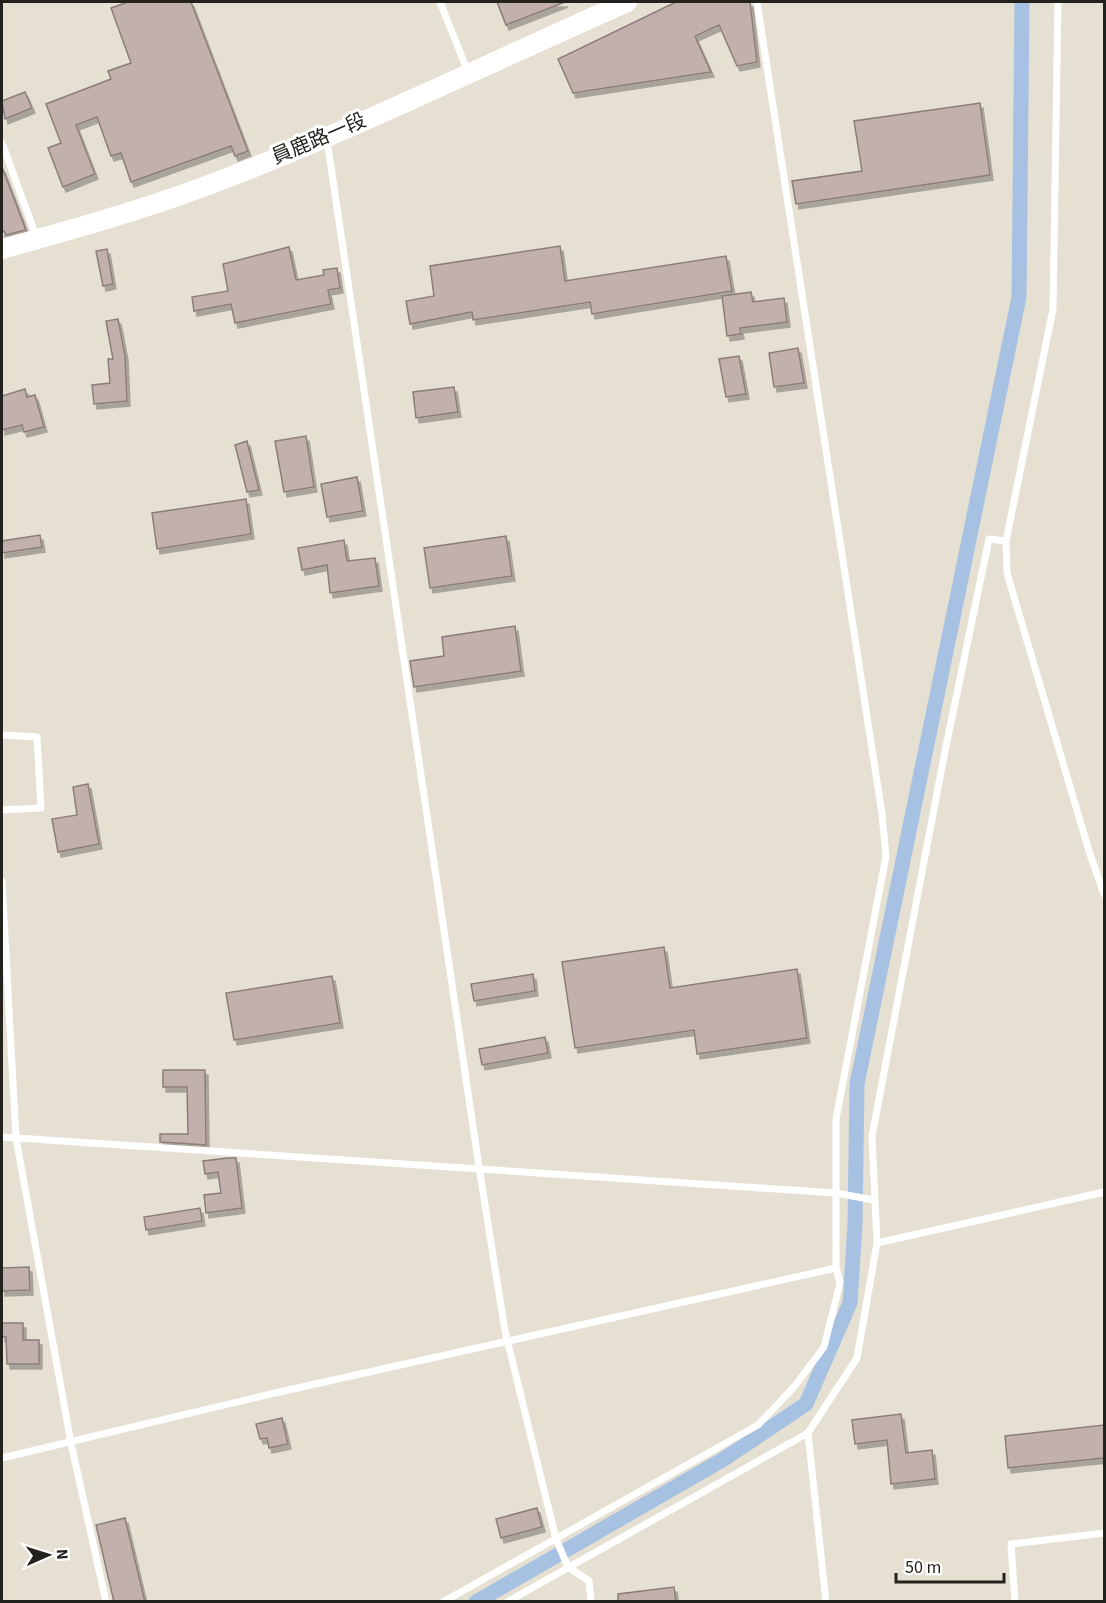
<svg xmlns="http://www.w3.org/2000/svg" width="1106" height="1603" font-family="'Source Sans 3','Noto Sans TC',sans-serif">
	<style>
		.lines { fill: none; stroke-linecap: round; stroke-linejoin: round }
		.canal { stroke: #a6c1e2; stroke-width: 15 }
		.building { fill: #c1b0ac; stroke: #8c7d79; stroke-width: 1.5; filter: url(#shadow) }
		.service { stroke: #fff; stroke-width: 7 }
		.secondary { stroke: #fff; stroke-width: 20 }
		.labels { text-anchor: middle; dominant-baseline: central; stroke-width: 6; stroke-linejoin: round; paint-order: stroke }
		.street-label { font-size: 20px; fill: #24221d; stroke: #fff }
	</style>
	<defs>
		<filter id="shadow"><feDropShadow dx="3" dy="5" stdDeviation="0" flood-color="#0004"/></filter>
	</defs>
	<rect width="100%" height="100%" fill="#e6e0d2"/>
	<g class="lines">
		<path class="canal" d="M476,1602L724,1459L806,1404L850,1303L855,1225L857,1084L1019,297L1022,2"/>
	</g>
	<g class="building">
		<path d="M128,2H191L248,151L235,156L231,146L131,182L121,153L111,156L97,117L76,125L95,174L63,187L48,148L61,143L46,104L111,79L108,71L131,63L111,8Z"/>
		<path d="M497,2H565L506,25Z"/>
		<path d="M676,2H750L757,62L737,66L719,25L695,36L711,72L573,93L558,59Z"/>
		<path d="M25,92L32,108L5,119L2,101Z"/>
		<path d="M980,103L990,175L796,204L792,181L862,171L854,121Z"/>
		<path d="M2,167L26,230L6,235L4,231L2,232Z"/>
		<path d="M560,246L565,281L726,256L732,291L592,314L590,302L473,320L472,312L410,324L406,301L434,296L430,266Z"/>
		<path d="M289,247L296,280L324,275L323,270L337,268L340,288L328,290L331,304L235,323L231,304L194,311L192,297L228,291L223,264Z"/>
		<path d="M107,249L113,284L103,286L96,251Z"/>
		<path d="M751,292L753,302L784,298L787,322L740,328L741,334L727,336L722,296Z"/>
		<path d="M118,319L125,355L127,401L94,404L92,385L110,383L108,359H113L106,321Z"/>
		<path d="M798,348L804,383L774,387L769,353Z"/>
		<path d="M739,356L746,394L726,397L719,359Z"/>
		<path d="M454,387L458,412L416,418L413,392Z"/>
		<path d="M25,389L27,397L35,395L44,427L24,432L22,425L2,430V396Z"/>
		<path d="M306,436L314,487L284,492L275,441Z"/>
		<path d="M247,441L259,490L247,492L235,445Z"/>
		<path d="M357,477L363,511L327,517L321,484Z"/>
		<path d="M246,499L251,534L157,549L152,513Z"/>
		<path d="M40,535L42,547L2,553V541Z"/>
		<path d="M506,536L512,576L430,588L424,548Z"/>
		<path d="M344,540L347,561L375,558L379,586L330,593L327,565L302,570L298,548Z"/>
		<path d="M515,626L521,671L414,687L410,661L444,656L442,637Z"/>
		<path d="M88,784L99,844L58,852L52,819L77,815L73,787Z"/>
		<path d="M664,947L670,988L797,969L807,1038L697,1054L694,1030L575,1048L562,962Z"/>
		<path d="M533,974L535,991L474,1001L471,984Z"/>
		<path d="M332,976L340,1023L234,1040L226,993Z"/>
		<path d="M545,1037L548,1053L482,1065L479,1049Z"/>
		<path d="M163,1070H205L206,1145L160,1142V1134H188L187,1087H163Z"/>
		<path d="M228,1158H236L242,1208L206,1213L204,1195L221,1193L218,1172L205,1174L203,1161Z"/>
		<path d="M200,1208L202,1221L146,1230L144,1217Z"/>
		<path d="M29,1267L30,1290L2,1291V1268Z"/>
		<path d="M2,1323H23V1340H39V1364H7L6,1337H2Z"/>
		<path d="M901,1414L906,1453L932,1450L935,1479L891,1484L887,1440L855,1444L852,1420Z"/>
		<path d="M282,1418L288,1444L269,1448L267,1438L260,1439L256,1424Z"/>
		<path d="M1104,1425V1458L1008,1468L1005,1436Z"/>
		<path d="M537,1508L542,1527L501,1538L496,1519Z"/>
		<path d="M125,1518L145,1602H114L96,1525Z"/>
		<path d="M674,1587L676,1602H618V1594Z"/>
	</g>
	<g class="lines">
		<g class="service">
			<path d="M440,2L468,72"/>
			<path d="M757,2L882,814L886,856L836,1119V1193L874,1200"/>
			<path d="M327,140L479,1167L505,1331L556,1539L568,1567L589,1581L591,1602"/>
			<path d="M2,143L36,236"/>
			<path d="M1006,541L1007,573L1089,851L1104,894"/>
			<path d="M2,735L37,737L41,808L2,810"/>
			<path d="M2,881L16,1138L71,1443L106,1602"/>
			<path d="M2,1137L836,1193V1268L840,1283L824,1347L794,1387L758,1425L443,1602"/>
			<path d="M877,1243L1104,1192"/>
			<path d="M808,1433L826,1602"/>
			<path d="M2,1458L275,1393L836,1268"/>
			<path d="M507,1602L808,1433L857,1358L877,1243L872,1136L945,751L989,539L1006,541L1053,309L1058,2"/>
			<path d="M1015,1602L1011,1544L1104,1533"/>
		</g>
		<path class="secondary" d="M2,249C70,230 139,211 206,186C349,132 487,64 627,2"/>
	</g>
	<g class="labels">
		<g class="street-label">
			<text transform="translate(319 139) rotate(-23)">員鹿路一段</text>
		</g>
	</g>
	<rect width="1106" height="1603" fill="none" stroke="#24221d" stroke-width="6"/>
	<g transform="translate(48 1555) rotate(87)" stroke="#ffffff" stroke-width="4.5" paint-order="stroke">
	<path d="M0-4.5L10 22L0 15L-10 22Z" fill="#24221d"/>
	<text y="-9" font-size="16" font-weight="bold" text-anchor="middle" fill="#24221d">N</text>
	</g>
	<path d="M896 1573v9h108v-9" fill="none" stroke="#24221d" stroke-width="3"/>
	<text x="905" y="1573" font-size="18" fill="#24221d" stroke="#ffffff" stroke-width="4.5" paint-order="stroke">50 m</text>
</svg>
